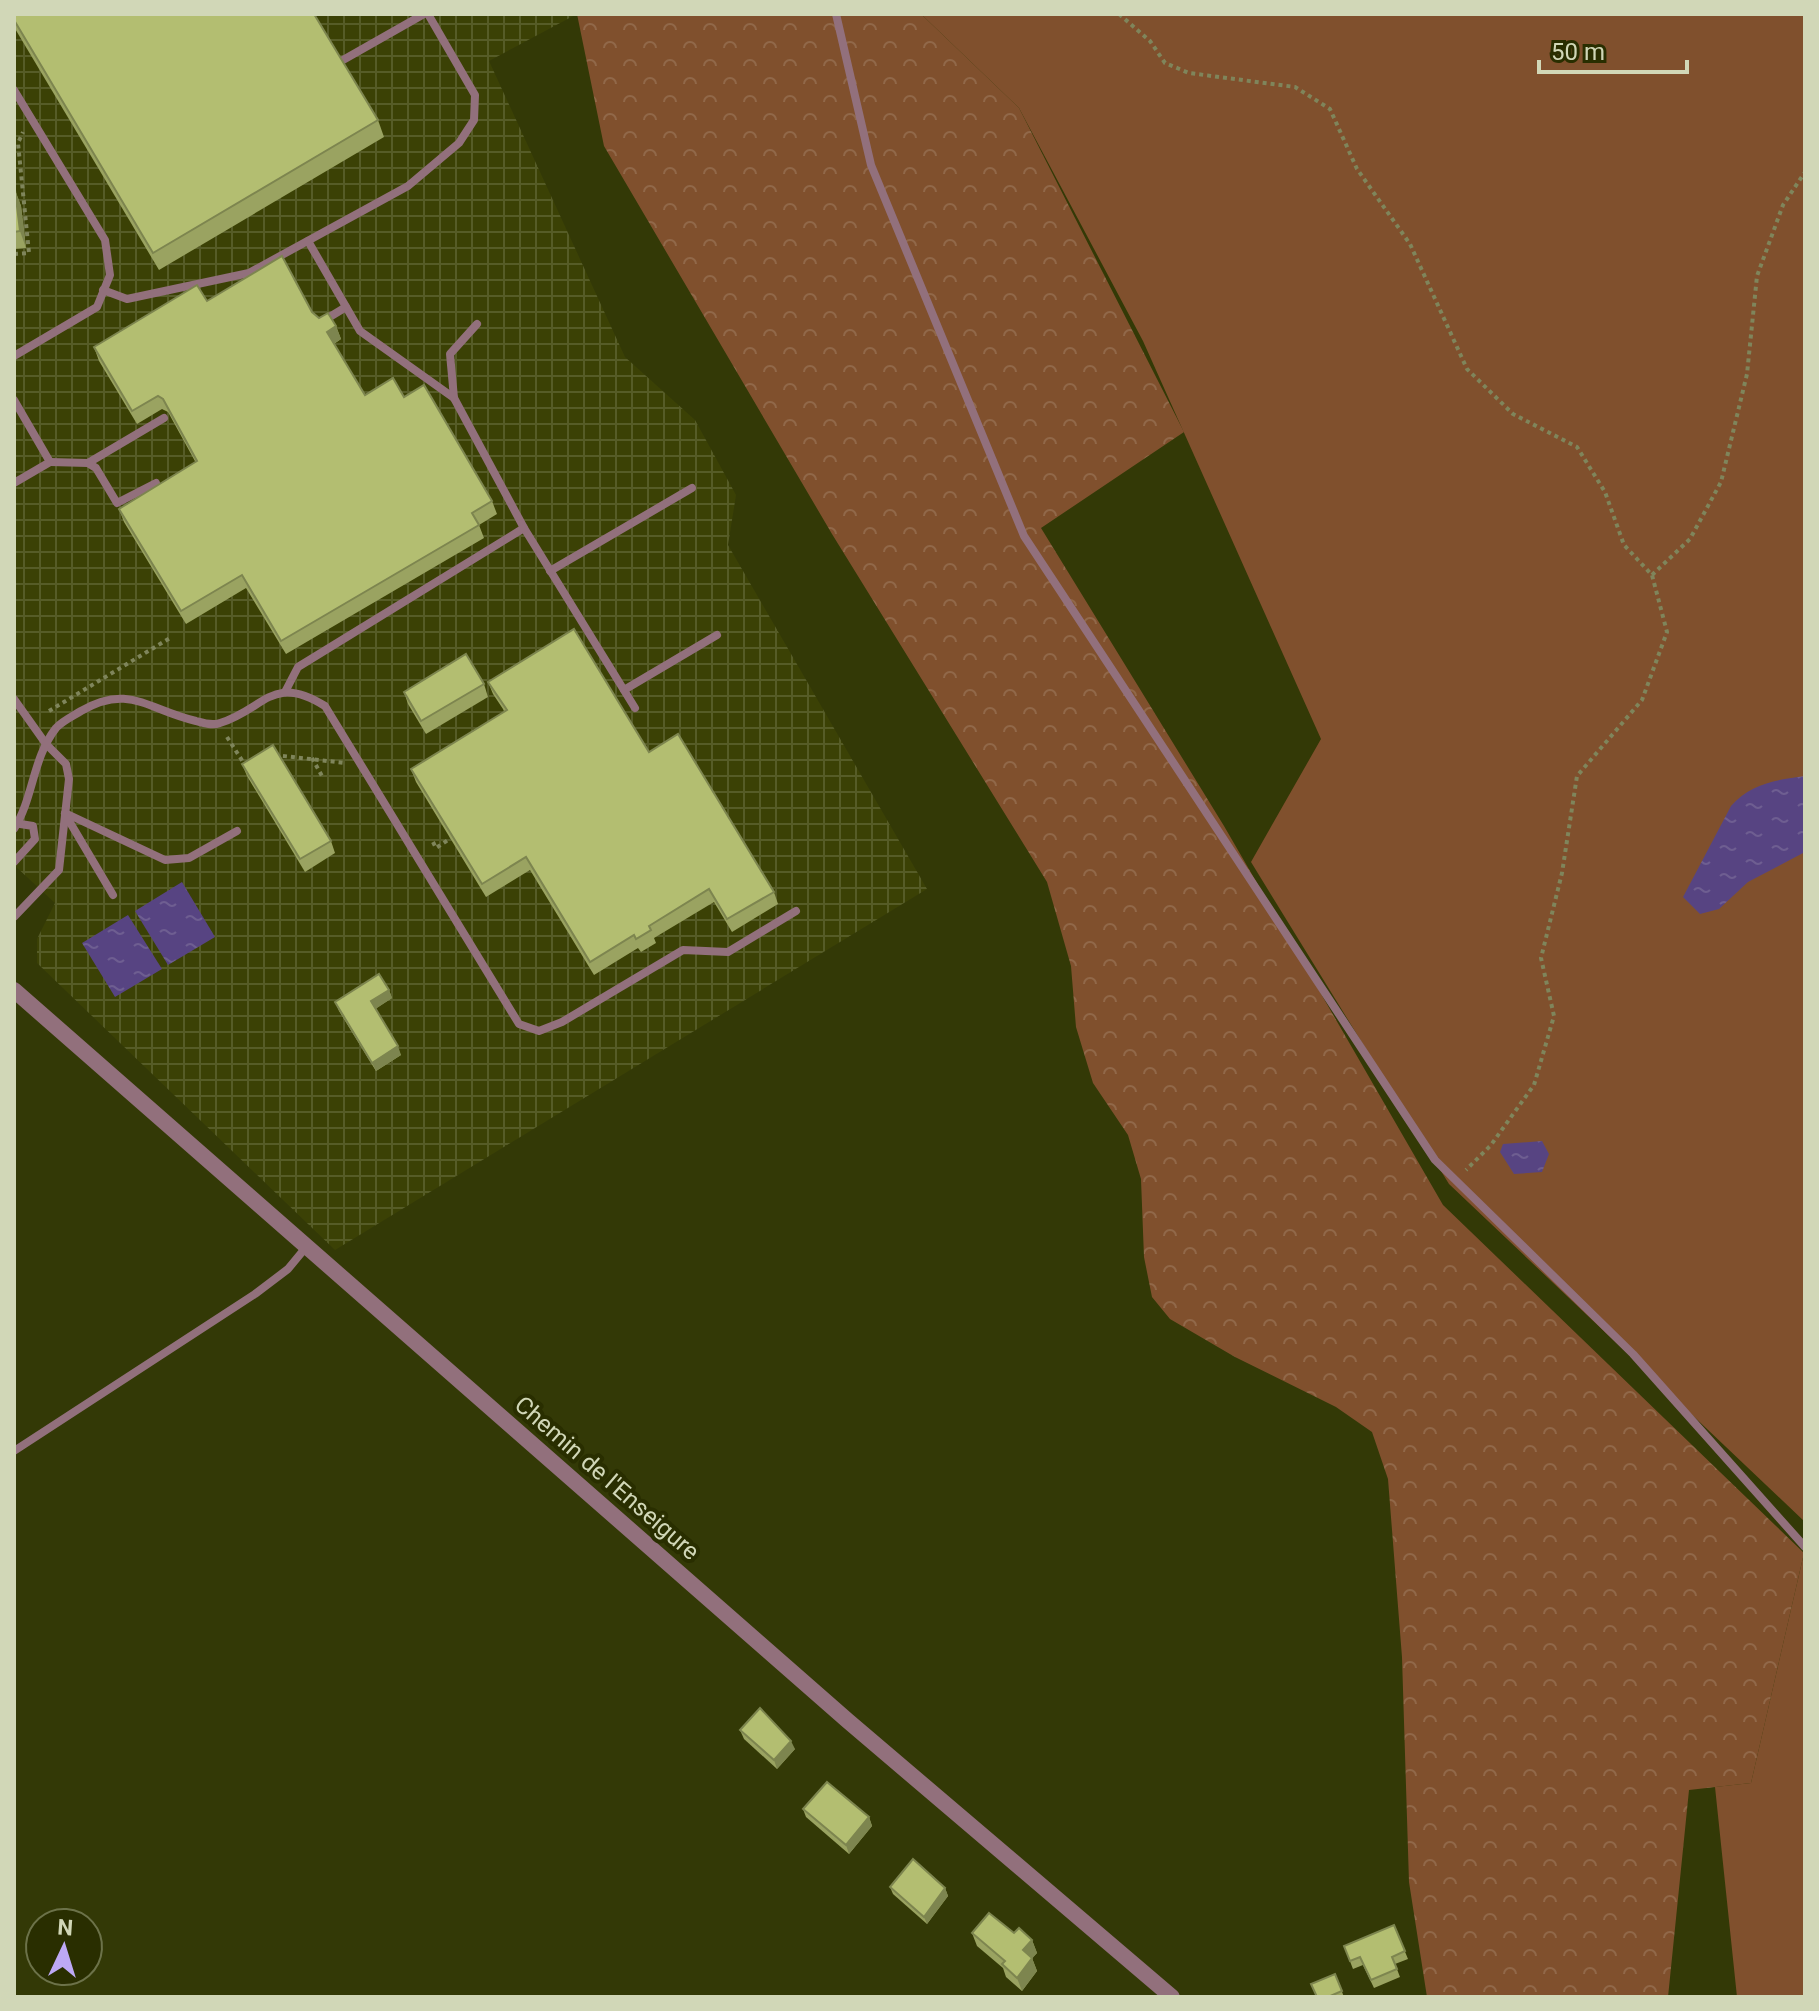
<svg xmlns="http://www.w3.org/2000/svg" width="1819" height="2011" font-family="Roboto,sans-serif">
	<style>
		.industrial { fill: url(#industrial-grid) }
		.green { fill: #80502d }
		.forest { fill: url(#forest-crowns) }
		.water { fill: url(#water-ripples) }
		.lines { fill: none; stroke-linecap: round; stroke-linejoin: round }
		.path { stroke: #7f855b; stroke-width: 4; stroke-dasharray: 4 4; stroke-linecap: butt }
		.service { stroke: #92707c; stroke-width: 8 }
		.tertiary { stroke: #92707c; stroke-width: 16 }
		.wall { fill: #9aa361 }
		.shaded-wall { fill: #7d854f }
		.building { fill: #b3be71; stroke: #7d854f; stroke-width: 2 }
		.labels { text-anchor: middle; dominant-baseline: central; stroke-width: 8; stroke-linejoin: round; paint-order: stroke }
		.street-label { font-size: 24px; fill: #d1d7b7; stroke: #292e00 }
	</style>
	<defs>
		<pattern id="industrial-grid" width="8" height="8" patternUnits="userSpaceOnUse" patternTransform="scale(2)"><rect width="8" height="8" fill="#3b4105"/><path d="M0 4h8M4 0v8" fill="none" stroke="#565c27"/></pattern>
		<pattern id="forest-crowns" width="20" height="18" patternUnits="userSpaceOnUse" patternTransform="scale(2)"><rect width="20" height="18" fill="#80502d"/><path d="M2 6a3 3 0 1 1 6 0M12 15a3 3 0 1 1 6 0" fill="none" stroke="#916849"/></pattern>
		<pattern id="water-ripples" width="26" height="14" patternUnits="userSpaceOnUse" patternTransform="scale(2)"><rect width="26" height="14" fill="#574482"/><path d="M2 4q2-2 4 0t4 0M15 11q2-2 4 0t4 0" fill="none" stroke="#6e5e91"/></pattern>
	</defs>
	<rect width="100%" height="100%" fill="#333906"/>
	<path class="industrial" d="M14,14H577L489,61L625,357L695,420L736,495L728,545L927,889L335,1250L37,963V939L55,903L14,865Z"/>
	<g class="green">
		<path d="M921,14H1805V1522L1449,1184L1251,862L1321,739L1143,341L1019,108Z"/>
		<path d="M1804,1553L1805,1997H1737L1715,1787L1751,1783Z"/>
	</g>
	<path class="forest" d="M577,14H921L1019,108L1184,432L1041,528L1224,826L1443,1205L1804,1553L1751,1783L1689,1790L1668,1997H1427L1409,1882L1402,1657L1388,1479L1372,1432L1336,1407L1235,1357L1170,1319L1152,1297L1144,1257L1141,1179L1128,1135L1093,1083L1076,1027L1071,966L1047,882L832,534L604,146Z"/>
	<g class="water">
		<path d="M1805,776V852L1748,882L1719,909L1700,914L1683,897L1731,806C1751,783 1776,780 1805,776Z"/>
		<path d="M182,882L215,937L168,965L135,911Z"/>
		<path d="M128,915L162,969L115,997L82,943Z"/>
		<path d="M1542,1141L1549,1154L1542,1172L1514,1174L1500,1152L1503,1144Z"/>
	</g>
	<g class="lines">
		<g class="path">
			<path d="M1119,14L1150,41L1165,63L1189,73L1295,87L1330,109L1357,169L1410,244L1467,369L1513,414L1577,447L1605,492L1624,545L1652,575L1667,632L1642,700L1577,776L1562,873L1541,958L1554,1016L1534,1085L1491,1145L1466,1170"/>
			<path d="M14,254L29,253L18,143L23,132"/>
			<path d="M1652,575L1690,539L1721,482L1747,374L1757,276L1783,205L1805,172"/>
			<path d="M49,711L170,638"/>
			<path d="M227,737L245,765"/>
			<path d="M275,755L345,763"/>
			<path d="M312,758L322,776"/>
			<path d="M433,842L436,848L451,838"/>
		</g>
		<g class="service">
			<path d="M836,14L871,165L1024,536L1435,1160L1633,1354L1805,1547"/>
			<path d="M343,60L424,14"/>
			<path d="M14,90L105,240L110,275L97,307L14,356"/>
			<path d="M308,241L360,331L454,398L524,528L635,708"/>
			<path d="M103,290L127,299L249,273L408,186L459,143L474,120L475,95L428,14"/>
			<path d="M323,321L346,307"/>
			<path d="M454,398L450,354L477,324"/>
			<path d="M14,400L50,462L14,483"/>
			<path d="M50,462L88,463L164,418"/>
			<path d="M88,463L96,468L117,503L156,483"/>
			<path d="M550,571L692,488"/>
			<path d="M624,690L717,635"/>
			<path d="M285,692L298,667L524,528"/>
			<path d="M14,699L46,744L66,764L69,779L59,870L14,917"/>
			<path d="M65,813L165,860L189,858L237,831"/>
			<path d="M65,814L113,895"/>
			<path d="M14,823L33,826L35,839L14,862"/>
			<path d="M14,829C34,797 32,759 56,728C62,721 73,716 81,711C129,683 148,710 196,721C203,723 212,726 220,723C265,709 272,673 325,706L519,1024L539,1031L562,1022L683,950L728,952L796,911"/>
			<path d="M14,1451L255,1294L288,1269L307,1246"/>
		</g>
		<path class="tertiary" d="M14,990L848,1721L1172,1997"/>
	</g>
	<g class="wall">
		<path d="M14,14L378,120L384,137L159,270L14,27Z"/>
		<path d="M15,190L21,206L26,248L14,249V191Z"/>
		<path d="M207,301L312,312L319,318L336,326L341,339L334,344L365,395L404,397L492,501L497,514L479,525L484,538L286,654L246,588L186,624L124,522L119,509L196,463L168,412L162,409L137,424L99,361L94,347Z"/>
		<path d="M488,682L649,752L774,892L778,904L732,932L714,902L654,938L656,943L641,952L638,948L594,975L530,870L486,897L416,782L411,769L505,712L493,694Z"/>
		<path d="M484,684L488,697L426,734L408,704L404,692Z"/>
		<path d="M242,764L331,841L335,853L305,872L247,776Z"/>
		<path d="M389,990L392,998L375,1009L401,1055L376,1071L339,1011L335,1002Z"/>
		<path d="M740,1730L795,1749L777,1769L744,1739Z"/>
		<path d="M803,1809L869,1817L872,1826L849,1854L806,1817Z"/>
		<path d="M890,1887L945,1888L948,1896L927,1924L893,1894Z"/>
		<path d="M1394,1925L1408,1959L1395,1964L1400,1977L1374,1988L1363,1965L1353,1969L1344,1946Z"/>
		<path d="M972,1933H1014L1032,1940L1037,1953L1032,1958L1037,1971L1022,1991L1006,1977L1003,1968L977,1946Z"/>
		<path d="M1335,1974L1344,1997H1317Z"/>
	</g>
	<g class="shaded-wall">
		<path d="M15,190L21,206L26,248L20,231Z"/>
		<path d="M336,326L341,339L332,345L327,332Z"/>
		<path d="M389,990L392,998L374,1010L371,1001Z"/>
		<path d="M398,1046L401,1055L376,1071L372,1063Z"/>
		<path d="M791,1741L795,1749L777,1769L774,1760Z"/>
		<path d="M869,1817L872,1826L849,1854L846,1845Z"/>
		<path d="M945,1888L948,1896L927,1924L924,1917Z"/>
		<path d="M1032,1940L1037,1953L1028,1963L1023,1950Z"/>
		<path d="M1032,1958L1037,1971L1022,1991L1017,1978Z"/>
	</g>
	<g class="building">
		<path d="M14,14H314L378,120L153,253L14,20Z"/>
		<path d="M15,190L20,231L14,232V191Z"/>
		<path d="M282,256L312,312L319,318L328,313L336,326L327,332L365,395L393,378L404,397L424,385L492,501L472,513L479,525L281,641L242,575L181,611L119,509L197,461L163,399L158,396L132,411L94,347L197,285L207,301Z"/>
		<path d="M574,629L649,752L678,734L774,892L727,919L709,889L649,926L651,930L636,939L634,935L590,962L526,857L482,884L411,769L507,710L488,682Z"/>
		<path d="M466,654L484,684L421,721L404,692Z"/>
		<path d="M273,745L331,841L300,859L242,764Z"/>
		<path d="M379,974L389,990L371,1001L398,1046L372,1063L335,1002Z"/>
		<path d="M760,1708L791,1741L774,1760L740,1730Z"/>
		<path d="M827,1782L869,1817L846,1845L803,1809Z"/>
		<path d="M913,1859L945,1888L924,1917L890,1887Z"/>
		<path d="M989,1913L1014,1933L1019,1928L1032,1940L1023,1950L1032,1958L1017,1978L1002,1964L1005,1961L972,1933Z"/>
		<path d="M1394,1925L1405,1951L1392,1957L1397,1969L1371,1980L1360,1957L1350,1961L1344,1946Z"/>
		<path d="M1335,1974L1342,1991L1328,1997H1317L1311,1984Z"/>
	</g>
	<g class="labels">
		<g class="street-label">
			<text transform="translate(607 1478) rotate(41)">Chemin de l'Enseigure</text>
		</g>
	</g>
	<rect width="1819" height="2011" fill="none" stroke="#d1d7b7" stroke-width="32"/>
	<g transform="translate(64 1947) rotate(4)"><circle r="38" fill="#292e00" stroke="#6c7249" stroke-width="2"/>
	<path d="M0-6L14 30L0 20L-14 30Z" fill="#bda9f5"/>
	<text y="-12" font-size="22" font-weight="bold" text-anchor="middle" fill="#d1d7b7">N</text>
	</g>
	<path d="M1539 60v12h148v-12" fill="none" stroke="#d1d7b7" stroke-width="4"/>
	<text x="1551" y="60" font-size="24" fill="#d1d7b7" stroke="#292e00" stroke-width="6" paint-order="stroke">50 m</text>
</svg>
